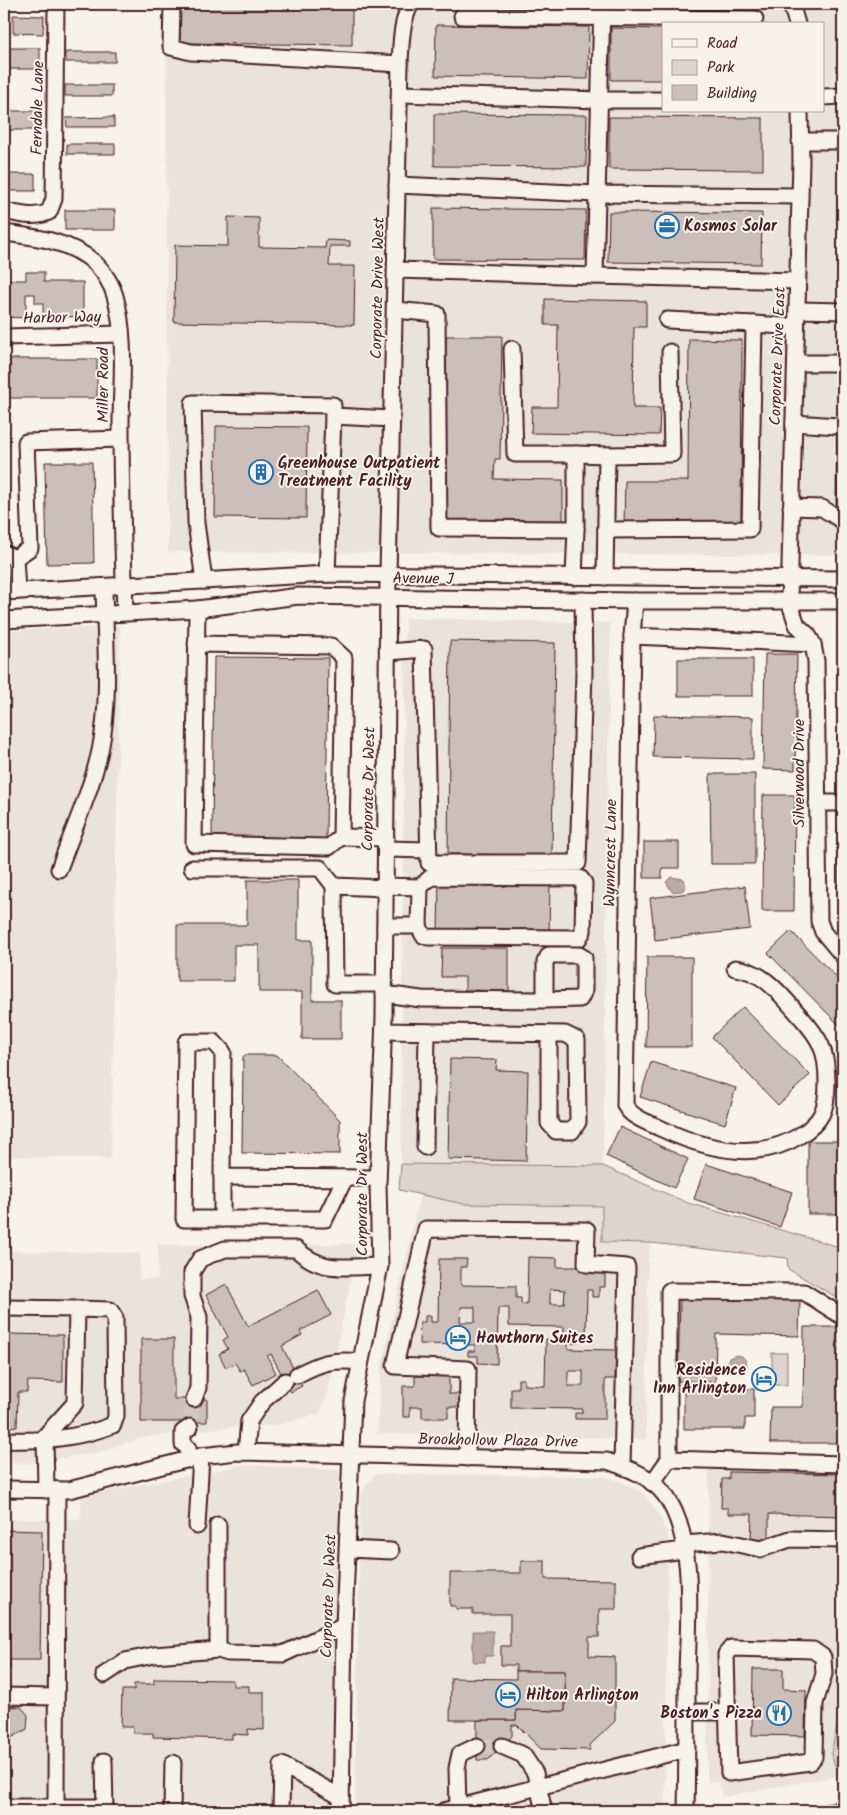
<svg xmlns="http://www.w3.org/2000/svg" width="847" height="1815" font-family="Kalam,sans-serif">
	<style>
		.built { fill: #eae3da; fill-rule: evenodd }
		.green { fill: #ded4cc; stroke: #947a7c }
		.water { fill: #bcaaa7; stroke: #8e7275 }
		.building { fill: #ccbfb9; stroke: #4a1f2b; fill-rule: evenodd }
		.lines { fill: none; stroke-linecap: round; stroke-linejoin: round }
		.minor-tunnel { stroke: #d4c9c2; stroke-width: 15; stroke-dasharray: 15 8; stroke-linecap: butt }
		.minor-casing { stroke: #4a1f2b; stroke-width: 19 }
		.minor { stroke: #f7f3e8; stroke-width: 15 }
		.labels { text-anchor: middle; dominant-baseline: central; stroke-width: 4; stroke-linejoin: round; paint-order: stroke }
		.street-label { font-size: 16px; fill: #4a1f2b; stroke: #f7f3e8 }
		.poi-label { font-size: 16px; font-weight: bold; fill: #4a1f2b; stroke: #f7f3e8; text-anchor: start }
	</style>
	<rect width="100%" height="100%" fill="#f7f3e8"/>
	<filter id="ink" filterUnits="userSpaceOnUse"><feTurbulence type="fractalNoise" baseFrequency=".02" numOctaves="2"/><feDisplacementMap in="SourceGraphic" scale="10" xChannelSelector="R" yChannelSelector="G"/><feConvolveMatrix kernelMatrix="1 2 1 2 8 2 1 2 1" color-interpolation-filters="sRGB"/></filter>
	<g filter="url(#ink)">
		<g class="built">
			<path d="M166,4H843V555L168,552ZM663,24H823V111H663Z"/>
			<path d="M405,618L610,623L603,1166L401,1164Z"/>
			<path d="M120,626L111,1158L4,1157V631Z"/>
			<path d="M420,1194L465,1204L602,1206V1242L651,1243L648,1257L646,1439L377,1434L381,1370Z"/>
			<path d="M358,1244L328,1392L320,1413L279,1425L222,1428L140,1438L96,1453L26,1463H4V1251L140,1253L139,1279H158V1245Z"/>
			<path d="M709,1462L843,1463V1698L831,1754L835,1765L843,1775L722,1797L719,1782H707Z"/>
			<path d="M244,1465L339,1470L334,1811H4V1519H81V1496Z"/>
			<path d="M377,1474L602,1476L620,1481L642,1492L657,1511L668,1534L665,1811H355L360,1497L368,1482Z"/>
		</g>
		<g class="green">
			<path d="M401,1164L603,1166L688,1203L843,1248V1301L788,1269L787,1258L651,1243L602,1242V1206L464,1204L399,1190Z"/>
			<rect x="772" y="1353" width="15" height="32"/>
			<path d="M843,1698V1774L835,1765L831,1754Z"/>
		</g>
		<g class="water">
			<path d="M671,877L684,879L686,887L682,891L672,892L666,882Z"/>
			<path d="M736,1355L742,1356L746,1361L747,1368L741,1373H738L736,1368H729L726,1363L729,1358Z"/>
			<path d="M473,1631H493V1656H485V1662H473Z"/>
		</g>
		<g class="building">
			<path d="M180,4H352V45L180,43Z"/>
			<path d="M13,15L44,16L43,34L13,33Z"/>
			<path d="M436,25L589,27L588,79L435,76Z"/>
			<path d="M611,28L663,29V80H611Z"/>
			<rect x="8" y="48" width="32" height="21"/>
			<rect x="66" y="52" width="49" height="10"/>
			<rect x="65" y="85" width="47" height="11"/>
			<rect x="7" y="111" width="31" height="19"/>
			<path d="M434,114L587,115L586,167L434,166Z"/>
			<path d="M114,117V127H67L66,118Z"/>
			<path d="M609,117L763,118V170L609,169Z"/>
			<rect x="67" y="144" width="48" height="10"/>
			<rect x="7" y="174" width="28" height="17"/>
			<path d="M433,208L586,210L585,260L433,259Z"/>
			<rect x="65" y="210" width="50" height="20"/>
			<path d="M609,212L762,213L761,264L608,262Z"/>
			<path d="M228,217L259,218V247L325,248L326,240L350,241V246H330L329,266H355L354,325L174,322L175,245L228,246Z"/>
			<path d="M26,272H44V282H83V317L43,316V303H35V294H26V318L4,317V280H26Z"/>
			<path d="M545,299L646,301V327H634L633,408H660L659,435L531,433L532,407H557L558,325H545Z"/>
			<path d="M446,336H502L500,459H495L494,479L563,480V522L444,521Z"/>
			<path d="M689,339L742,340L741,524L624,523L625,481H688Z"/>
			<rect x="4" y="359" width="93" height="39"/>
			<path d="M216,426L307,427L306,518L215,517Z"/>
			<path d="M837,435H843V507L836,506Z"/>
			<path d="M45,462H92L94,563L47,564Z"/>
			<path d="M450,641L555,643L552,855L448,854Z"/>
			<rect x="839" y="642" width="4" height="34"/>
			<path d="M765,654H797L795,770L763,769Z"/>
			<path d="M214,657L328,658L326,840L212,839Z"/>
			<rect x="678" y="659" width="75" height="37"/>
			<rect x="840" y="708" width="3" height="72"/>
			<path d="M654,715L753,717V759L653,757Z"/>
			<path d="M710,774H755V864H711Z"/>
			<path d="M763,795H795L794,911H762Z"/>
			<rect x="838" y="826" width="5" height="71"/>
			<path d="M644,842H679V868H662V878H644Z"/>
			<path d="M247,880H298V940H312V1000H341V1039H302V992H259V945H234V981H177V925H247Z"/>
			<path d="M439,882L550,883L549,934L438,933Z"/>
			<path d="M745,886L750,929L655,940L650,898Z"/>
			<path d="M791,931L843,984V1029L768,953Z"/>
			<path d="M442,948H509V991L465,990V977H441Z"/>
			<path d="M647,957H692V1047H646Z"/>
			<path d="M743,1007L810,1075L778,1105L712,1037Z"/>
			<path d="M245,1055H277L340,1120V1154L242,1153L243,1057Z"/>
			<path d="M450,1059L497,1060L496,1070L528,1071L526,1161L448,1159Z"/>
			<path d="M651,1062L736,1088L725,1124L640,1097Z"/>
			<path d="M620,1127L688,1159L674,1188L606,1156Z"/>
			<rect x="808" y="1141" width="35" height="73"/>
			<path d="M706,1164L792,1192L780,1227L694,1199Z"/>
			<path d="M528,1257L557,1258V1267H605V1287H599V1297H592V1290H587L586,1338H578V1343H568V1349L616,1350L615,1379H605V1419H575V1413H582V1409L511,1408V1388H518V1379H524V1385L545,1386L546,1339H564V1327L509,1326V1308H498L497,1364L478,1363V1356H468V1351H475V1345L419,1344L420,1322H425V1316H431V1322H438L439,1259H467L466,1267H461V1285L516,1286V1298H521V1304H527ZM550,1289L565,1290L564,1304H550ZM461,1307H475V1322H460ZM568,1371H583V1386H568Z"/>
			<path d="M226,1284L248,1326L318,1290L331,1315L300,1331L302,1335L282,1346L302,1386L291,1392L271,1354L267,1356L276,1373L253,1385L244,1369L240,1371L235,1363L226,1368L219,1354L228,1349L223,1340L228,1337L206,1295Z"/>
			<path d="M680,1298L800,1300L799,1336L716,1334L715,1382L678,1381Z"/>
			<path d="M804,1327H841L840,1443H770L771,1407H803Z"/>
			<path d="M4,1334L63,1335V1382L28,1381L27,1392H18L17,1427L4,1426Z"/>
			<path d="M141,1339H174V1399H207V1422H141Z"/>
			<path d="M415,1376H449V1394H462V1407H448V1418H422V1407H410V1417H403V1386H415Z"/>
			<path d="M684,1388L754,1389V1418H745V1429H684Z"/>
			<path d="M729,1472L843,1474V1516L769,1514V1540H751L752,1514H728V1508H721L722,1479H729Z"/>
			<path d="M4,1530L42,1531L40,1660H10V1669H4Z"/>
			<path d="M521,1561H545V1579L616,1580V1609H599V1637H589V1656L615,1657V1721L590,1745V1750L541,1749L517,1725H512V1736L488,1760H477V1720H516V1710L565,1711V1671H516V1665H501V1646H510V1614H473V1609H456V1606H450V1573H521Z"/>
			<path d="M753,1669H783V1689L806,1690L805,1736L752,1735Z"/>
			<path d="M516,1671H565V1711L516,1710V1720H450L451,1678L516,1679Z"/>
			<path d="M154,1679L233,1680V1686H249V1692H264V1730L248,1729V1735L232,1734V1739L153,1737V1733H133V1727H121L122,1690H134V1684H154Z"/>
			<path d="M4,1706L21,1707L28,1715L27,1729L4,1742Z"/>
		</g>
		<g class="lines">
			<g class="minor-tunnel">
				<path d="M190,1422L194,1399"/>
				<path d="M477,1746H502"/>
			</g>
			<defs>
				<g id="minor">
					<path d="M172,4L171,47L191,52L400,64"/>
					<path d="M791,4L797,24"/>
					<path d="M462,16L755,19"/>
					<path d="M400,94L600,100H663"/>
					<path d="M823,97L843,96"/>
					<path d="M800,111L801,161L789,601L797,625L808,635L813,644L816,661L819,921L823,932L843,956"/>
					<path d="M800,141H843"/>
					<path d="M397,185L597,194L800,196"/>
					<path d="M4,211C19,214 34,219 49,212L54,199L56,4"/>
					<path d="M4,233C35,237 72,241 96,264C104,272 112,285 115,296C127,337 121,384 121,425C121,488 123,550 125,612"/>
					<path d="M396,270L595,276L602,4"/>
					<path d="M595,276L797,281"/>
					<path d="M395,310L437,314L439,528L576,529L574,577"/>
					<path d="M797,310L843,311"/>
					<path d="M754,324L796,327"/>
					<path d="M4,337L121,334"/>
					<path d="M512,349L515,454H576V529"/>
					<path d="M796,363H843"/>
					<path d="M794,423L838,426L843,423"/>
					<path d="M576,454L607,455"/>
					<path d="M791,507L822,508L843,521"/>
					<path d="M606,530L750,529L754,324L667,320"/>
					<path d="M4,553L15,558L17,591"/>
					<path d="M15,558L30,548L26,442L121,439"/>
					<path d="M327,574L333,416"/>
					<path d="M605,577L607,455L672,454L670,352"/>
					<path d="M204,581L196,523L193,403L333,405V416L392,419"/>
					<path d="M4,592L327,574L843,579"/>
					<path d="M635,601L632,636L625,1105C631,1118 650,1123 662,1129C705,1149 757,1162 799,1136C822,1122 827,1109 827,1083C827,1051 821,1039 800,1016C781,995 764,971 735,968"/>
					<path d="M197,609L194,844L329,847L341,837L386,838"/>
					<path d="M4,620L197,609L299,596L635,601H843"/>
					<path d="M632,636L813,644"/>
					<path d="M196,644L331,646L344,658L341,837"/>
					<path d="M389,652L424,649L429,863H578L584,673L583,600"/>
					<path d="M817,803H843"/>
					<path d="M386,849L428,850"/>
					<path d="M192,868H320L334,886L385,888"/>
					<path d="M59,869C73,830 91,791 100,751C111,698 105,641 104,588"/>
					<path d="M334,886L335,984H384"/>
					<path d="M385,926H419L423,935L428,937L579,938L583,931L584,883L580,878L431,877L420,887L385,886"/>
					<path d="M419,926L420,887"/>
					<path d="M384,994L421,999L545,1000V962L549,955H579L584,958V991L580,999L545,1000"/>
					<path d="M384,1031L565,1034L577,1040L578,1122L572,1131H556L549,1123V1034"/>
					<path d="M425,1147L427,1032"/>
					<path d="M345,1178L325,1219H184L186,1042H214L223,1052L222,1177L378,1178"/>
					<path d="M222,1219V1177"/>
					<path d="M4,1308L77,1309L75,1403L45,1436L46,1490"/>
					<path d="M297,1375C322,1362 332,1359 360,1362"/>
					<path d="M194,1399L198,1388L199,1317L192,1296V1272L200,1259L225,1249H296C323,1274 346,1266 380,1266"/>
					<path d="M4,1440C42,1441 77,1439 113,1425L116,1416L115,1318L110,1310L77,1309"/>
					<path d="M246,1452L249,1421L262,1402L285,1381"/>
					<path d="M467,1458L468,1369L395,1366L426,1229L587,1230L586,1264L627,1267L622,1466"/>
					<path d="M669,1459L843,1464"/>
					<path d="M189,1460L188,1448L183,1444V1432L190,1427"/>
					<path d="M652,1483L669,1459V1291L804,1292L843,1317"/>
					<path d="M4,1489L69,1490L201,1456L237,1452L607,1461C628,1468 651,1476 665,1495C697,1539 688,1622 687,1674C687,1720 687,1766 686,1811"/>
					<path d="M218,1525V1650L228,1653L283,1654L344,1626"/>
					<path d="M197,1526L201,1456"/>
					<path d="M684,1544L723,1541L761,1549L790,1539L843,1540"/>
					<path d="M348,1549L391,1551"/>
					<path d="M639,1556L684,1550"/>
					<path d="M731,1648L813,1650L823,1657L824,1674L815,1703L814,1757L810,1762L729,1773L726,1654Z"/>
					<path d="M104,1675L125,1661L154,1655L218,1650"/>
					<path d="M4,1696L55,1697"/>
					<path d="M687,1712H728"/>
					<path d="M502,1746L523,1755L535,1773L544,1811"/>
					<path d="M104,1761L105,1811"/>
					<path d="M4,1807H105"/>
					<path d="M56,1807L57,1490"/>
					<path d="M458,1808L457,1768L460,1754L477,1746"/>
					<path d="M172,1811L173,1763"/>
					<path d="M281,1811L282,1765L341,1797"/>
					<path d="M341,1811L344,1626L353,1401L380,1266L378,1184L384,1017L388,574L400,64C401,45 401,21 411,4"/>
					<path d="M444,1811L687,1749"/>
					<path d="M831,1811L843,1809"/>
				</g>
			</defs>
			<use href="#minor" class="minor-casing"/>
			<use href="#minor" class="minor"/>
		</g>
	</g>
	<defs>
		<symbol id="office-ring" viewBox="-11 -11 22 22"><circle r="9.5" fill="#f7f3e8" stroke="#1f6fb2" stroke-width="1.5"/><path d="M-6-3h4V-5.5h4V-3h4V5H-6ZM-1-4.5V-3h2v-1.5ZM-6 0V1H6V0Z" fill="#1f6fb2"/></symbol>
		<symbol id="building-ring" viewBox="-11 -11 22 22"><circle r="9.5" fill="#f7f3e8" stroke="#1f6fb2" stroke-width="1.5"/><path d="M-4-6H4V6H1V3H-1V6H-4ZM-2.5-4.3h1.7v1.8h-1.7ZM.8-4.3h1.7v1.8H.8ZM-2.5-1h1.7V.8h-1.7ZM.8-1h1.7V.8H.8Z" fill="#1f6fb2"/></symbol>
		<symbol id="hotel-ring" viewBox="-11 -11 22 22"><circle r="9.5" fill="#f7f3e8" stroke="#1f6fb2" stroke-width="1.5"/><path d="M-6-4.5h1.5V1H6V5H4.5V3h-9V5H-6ZM-4 0a1.8 1.8 0 1 1 3.6 0ZM.5 0V-2.5h3Q6-2.5 6 0Z" fill="#1f6fb2"/></symbol>
		<symbol id="restaurant-ring" viewBox="-11 -11 22 22"><circle r="9.5" fill="#f7f3e8" stroke="#1f6fb2" stroke-width="1.5"/><path d="M-5-6h1v4h1v-4h1v4h1v-4h1v5L-1.5 .5V6h-2V.5L-5-1ZM5-6V6H3V1.5H1.5Q1.5-4 5-6Z" fill="#1f6fb2"/></symbol>
	</defs>
	<g fill-rule="evenodd">
		<use href="#office-ring" x="653" y="212" width="28" height="28"/>
		<use href="#building-ring" x="247" y="458" width="28" height="28"/>
		<use href="#hotel-ring" x="444" y="1324" width="28" height="28"/>
		<use href="#hotel-ring" x="750" y="1365" width="28" height="28"/>
		<use href="#hotel-ring" x="494" y="1681" width="28" height="28"/>
		<use href="#restaurant-ring" x="765" y="1699" width="28" height="28"/>
	</g>
	<g class="labels">
		<g class="street-label">
			<text transform="translate(38 108) rotate(-89)">Ferndale Lane</text>
			<text transform="translate(378 288) rotate(-89)">Corporate Drive West</text>
			<text transform="translate(62 318) rotate(-1)">Harbor Way</text>
			<text transform="translate(778 356) rotate(-88)">Corporate Drive East</text>
			<text transform="translate(103 385) rotate(-90)">Miller Road</text>
			<text transform="translate(423 579) rotate(1)">Avenue J</text>
			<text transform="translate(799 773) rotate(-90)">Silverwood Drive</text>
			<text transform="translate(369 789) rotate(-89)">Corporate Dr West</text>
			<text transform="translate(611 853) rotate(-89)">Wynncrest Lane</text>
			<text transform="translate(362 1194) rotate(-90)">Corporate Dr West</text>
			<text transform="translate(498 1441) rotate(1)">Brookhollow Plaza Drive</text>
			<text transform="translate(329 1596) rotate(-88)">Corporate Dr West</text>
		</g>
		<g class="poi-label">
			<text x="684" y="226">Kosmos Solar</text>
			<text x="278" y="463">Greenhouse Outpatient<tspan x="278" dy="18">Treatment Facility</tspan></text>
			<text x="476" y="1338">Hawthorn Suites</text>
			<text x="746" y="1370" text-anchor="end">Residence<tspan x="746" dy="18">Inn Arlington</tspan></text>
			<text x="526" y="1695">Hilton Arlington</text>
			<text x="762" y="1713" text-anchor="end">Boston's Pizza</text>
		</g>
	</g>
	<rect width="847" height="1815" fill="none" stroke="#f7f3e8" stroke-width="20"/>
	<rect x="10" y="10" width="827" height="1795" fill="none" stroke="#4a1f2b" stroke-width="2" filter="url(#ink)"/>
	<rect x="662" y="22" width="162" height="90" fill="#f7f3e8" stroke="#b29e9c"/>
	<rect x="672" y="39" width="25" height="8" fill="#f7f3e8" stroke="#b29e9c"/>
	<text x="707" y="48" font-size="15" fill="#4a1f2b">Road</text>
	<rect x="672" y="60" width="25" height="15" fill="#ded4cc" stroke="#b29e9c"/>
	<text x="707" y="72" font-size="15" fill="#4a1f2b">Park</text>
	<rect x="672" y="85" width="25" height="15" fill="#ccbfb9" stroke="#b29e9c"/>
	<text x="707" y="98" font-size="15" fill="#4a1f2b">Building</text>
</svg>
